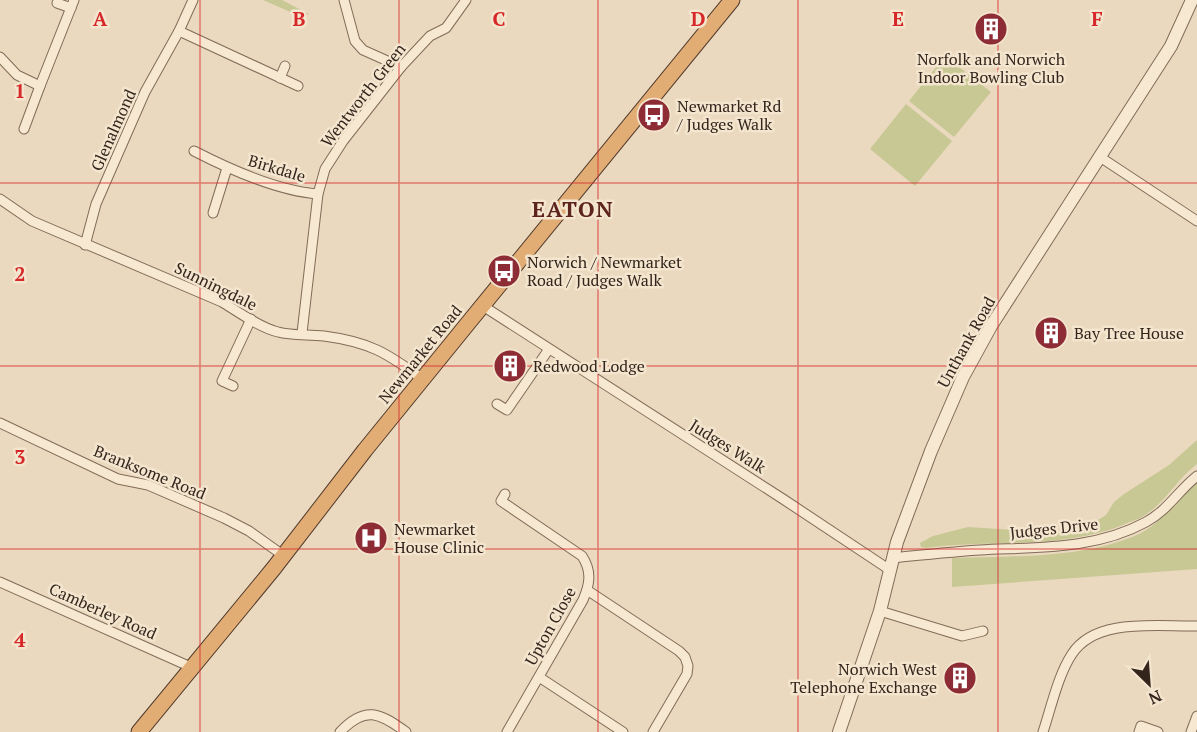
<svg xmlns="http://www.w3.org/2000/svg" width="1197" height="732" font-family="'PT Serif',serif">
	<style>
		.green { fill: #c7c894 }
		.lines { fill: none; stroke-linecap: round; stroke-linejoin: round }
		.minor-casing { stroke: #826b58; stroke-width: 11 }
		.tertiary-casing { stroke: #826b58; stroke-width: 14 }
		.trunk-casing { stroke: #503a2d; stroke-width: 17 }
		.minor { stroke: #f6e8d1; stroke-width: 9 }
		.tertiary { stroke: #f6e8d1; stroke-width: 12 }
		.trunk { stroke: #e2ad74; stroke-width: 15 }
		.grid { fill: none; stroke: #d62828; stroke-width: 1.5; stroke-opacity: 0.55 }
		.labels { text-anchor: middle; dominant-baseline: central; stroke-width: 5; stroke-linejoin: round; paint-order: stroke }
		.poi-label { font-size: 16px; fill: #33251c; stroke: #f3e5ce; text-anchor: start }
		.street-label { font-size: 16px; fill: #33251c; stroke: #f3e5ce }
		.district-label { font-size: 22px; font-weight: bold; letter-spacing: 1.5px; fill: #5d251e; stroke: #f3e5ce }
		.grid-label { font-size: 20px; text-anchor: middle; font-weight: bold; fill: #d62828; stroke: #f3e5ce; stroke-width: 5; stroke-linejoin: round; paint-order: stroke }
	</style>
	<rect width="100%" height="100%" fill="#ebd9bf"/>
	<g class="green">
		<path d="M263,0H282L309,14L302,17Z"/>
		<path d="M945,56L991,92L954,137L909,101Z"/>
		<path d="M906,104L952,141L915,186L870,149Z"/>
		<path d="M1197,440V464C1178,478 1167,500 1148,513C1141,519 1131,521 1123,525C1060,550 991,539 926,548L921,547L920,543L933,536L968,527L1057,533L1083,529L1106,515L1114,502L1124,494L1169,465Z"/>
		<path d="M1197,482V569L952,587V558C1011,556 1084,559 1139,534C1163,522 1177,498 1197,482Z"/>
	</g>
	<g class="lines">
		<defs>
			<g id="minor">
				<path d="M344,0L355,41L363,50L401,67"/>
				<path d="M57,3L71,8"/>
				<path d="M179,31L298,86"/>
				<path d="M0,57L17,75L40,86L24,129"/>
				<path d="M280,78L285,66"/>
				<path d="M40,86L74,0"/>
				<path d="M194,151C229,169 279,191 318,194"/>
				<path d="M1100,157L1197,221"/>
				<path d="M0,199L32,221L222,302C237,311 260,328 278,332C293,336 309,334 324,336C370,342 387,353 424,380"/>
				<path d="M213,213L227,168"/>
				<path d="M85,245L96,204L145,92L179,31L193,0"/>
				<path d="M483,306L783,499L890,570"/>
				<path d="M302,333L318,194L325,169L343,141L401,67L430,36L446,28L466,0"/>
				<path d="M233,386L222,381L251,319"/>
				<path d="M497,404L507,410L549,349"/>
				<path d="M0,423L118,479L148,485L224,518L249,531L284,556"/>
				<path d="M505,494L501,501L582,556C592,571 590,584 583,600L507,732"/>
				<path d="M892,558C921,555 951,552 980,550C1036,547 1095,550 1146,522C1167,511 1179,490 1197,476"/>
				<path d="M0,582L193,668"/>
				<path d="M587,590L679,651L685,657L688,666L687,674L653,732"/>
				<path d="M880,611L962,636L983,631"/>
				<path d="M539,677L623,732"/>
				<path d="M340,732C365,705 380,713 406,732"/>
				<path d="M1043,732C1051,708 1058,675 1072,654C1096,617 1158,627 1197,626"/>
				<path d="M1139,732L1141,726L1158,732"/>
				<path d="M1191,732L1197,716"/>
			</g>
			<path id="tertiary" d="M839,732L880,611L897,542L931,451L963,377L991,326L1171,46L1192,0"/>
			<path id="trunk" d="M139,732L274,568L365,450L469,322L732,0"/>
		</defs>
		<use href="#minor" class="minor-casing"/>
		<use href="#tertiary" class="tertiary-casing"/>
		<use href="#trunk" class="trunk-casing"/>
		<use href="#minor" class="minor"/>
		<use href="#tertiary" class="tertiary"/>
		<use href="#trunk" class="trunk"/>
	</g>
	<path class="grid" d="M200,0V732M399,0V732M598,0V732M798,0V732M998,0V732M0,183H1197M0,366H1197M0,549H1197"/>
	<defs>
		<symbol id="building-disc" viewBox="-11 -11 22 22"><circle r="9.5" fill="#8e2c36" stroke="#f3e5ce"/><path d="M-4-6H4V6H1V3H-1V6H-4ZM-2.5-4.3h1.7v1.8h-1.7ZM.8-4.3h1.7v1.8H.8ZM-2.5-1h1.7V.8h-1.7ZM.8-1h1.7V.8H.8Z" fill="#fff"/></symbol>
		<symbol id="bus-disc" viewBox="-11 -11 22 22"><circle r="9.5" fill="#8e2c36" stroke="#f3e5ce"/><path d="M-5-6H5V4H4V6H2V4H-2V6H-4V4H-5ZM-3.5-4V0h7V-4ZM-3.5 1.2v1.5H-2V1.2ZM2 1.2v1.5H3.5V1.2Z" fill="#fff"/></symbol>
		<symbol id="hospital-disc" viewBox="-11 -11 22 22"><circle r="9.5" fill="#8e2c36" stroke="#f3e5ce"/><path d="M-5-5h3v3.5h4V-5h3V5h-3V1.5h-4V5h-3Z" fill="#fff"/></symbol>
	</defs>
	<g fill-rule="evenodd">
		<use href="#building-disc" x="972" y="10" width="38" height="38"/>
		<use href="#bus-disc" x="635" y="96" width="38" height="38"/>
		<use href="#bus-disc" x="485" y="252" width="38" height="38"/>
		<use href="#building-disc" x="1032" y="314" width="38" height="38"/>
		<use href="#building-disc" x="491" y="347" width="38" height="38"/>
		<use href="#hospital-disc" x="352" y="519" width="38" height="38"/>
		<use href="#building-disc" x="941" y="659" width="38" height="38"/>
	</g>
	<g class="labels">
		<g class="poi-label">
			<text x="991" y="59" text-anchor="middle">Norfolk and Norwich<tspan x="991" dy="18">Indoor Bowling Club</tspan></text>
			<text x="677" y="106">Newmarket Rd<tspan x="677" dy="18">/ Judges Walk</tspan></text>
			<text x="527" y="262">Norwich / Newmarket<tspan x="527" dy="18">Road / Judges Walk</tspan></text>
			<text x="1074" y="333">Bay Tree House</text>
			<text x="533" y="366">Redwood Lodge</text>
			<text x="394" y="529">Newmarket<tspan x="394" dy="18">House Clinic</tspan></text>
			<text x="937" y="669" text-anchor="end">Norwich West<tspan x="937" dy="18">Telephone Exchange</tspan></text>
		</g>
		<g class="street-label">
			<text transform="translate(363 95) rotate(-52)">Wentworth Green</text>
			<text transform="translate(113 130) rotate(-66)">Glenalmond</text>
			<text transform="translate(277 168) rotate(17)">Birkdale</text>
			<text transform="translate(216 286) rotate(26)">Sunningdale</text>
			<text transform="translate(966 342) rotate(-61)">Unthank Road</text>
			<text transform="translate(420 354) rotate(-51)">Newmarket Road</text>
			<text transform="translate(728 446) rotate(32)">Judges Walk</text>
			<text transform="translate(150 472) rotate(22)">Branksome Road</text>
			<text transform="translate(1054 528) rotate(-6)">Judges Drive</text>
			<text transform="translate(103 611) rotate(24)">Camberley Road</text>
			<text transform="translate(550 626) rotate(-61)">Upton Close</text>
		</g>
		<g class="district-label">
			<text x="573" y="208">EATON</text>
		</g>
	</g>
	<g class="grid-label">
		<text x="100" y="26">A</text>
		<text x="299" y="26">B</text>
		<text x="499" y="26">C</text>
		<text x="698" y="26">D</text>
		<text x="898" y="26">E</text>
		<text x="1097" y="26">F</text>
		<text x="20" y="98">1</text>
		<text x="20" y="281">2</text>
		<text x="20" y="464">3</text>
		<text x="20" y="647">4</text>
	</g>
	<g transform="translate(1149 684) rotate(155)" stroke="#f3e5ce" stroke-width="4.5" paint-order="stroke">
	<path d="M0-4.5L10 22L0 15L-10 22Z" fill="#33251c"/>
	<text y="-9" font-size="16" font-weight="bold" text-anchor="middle" fill="#33251c">N</text>
	</g>
</svg>
